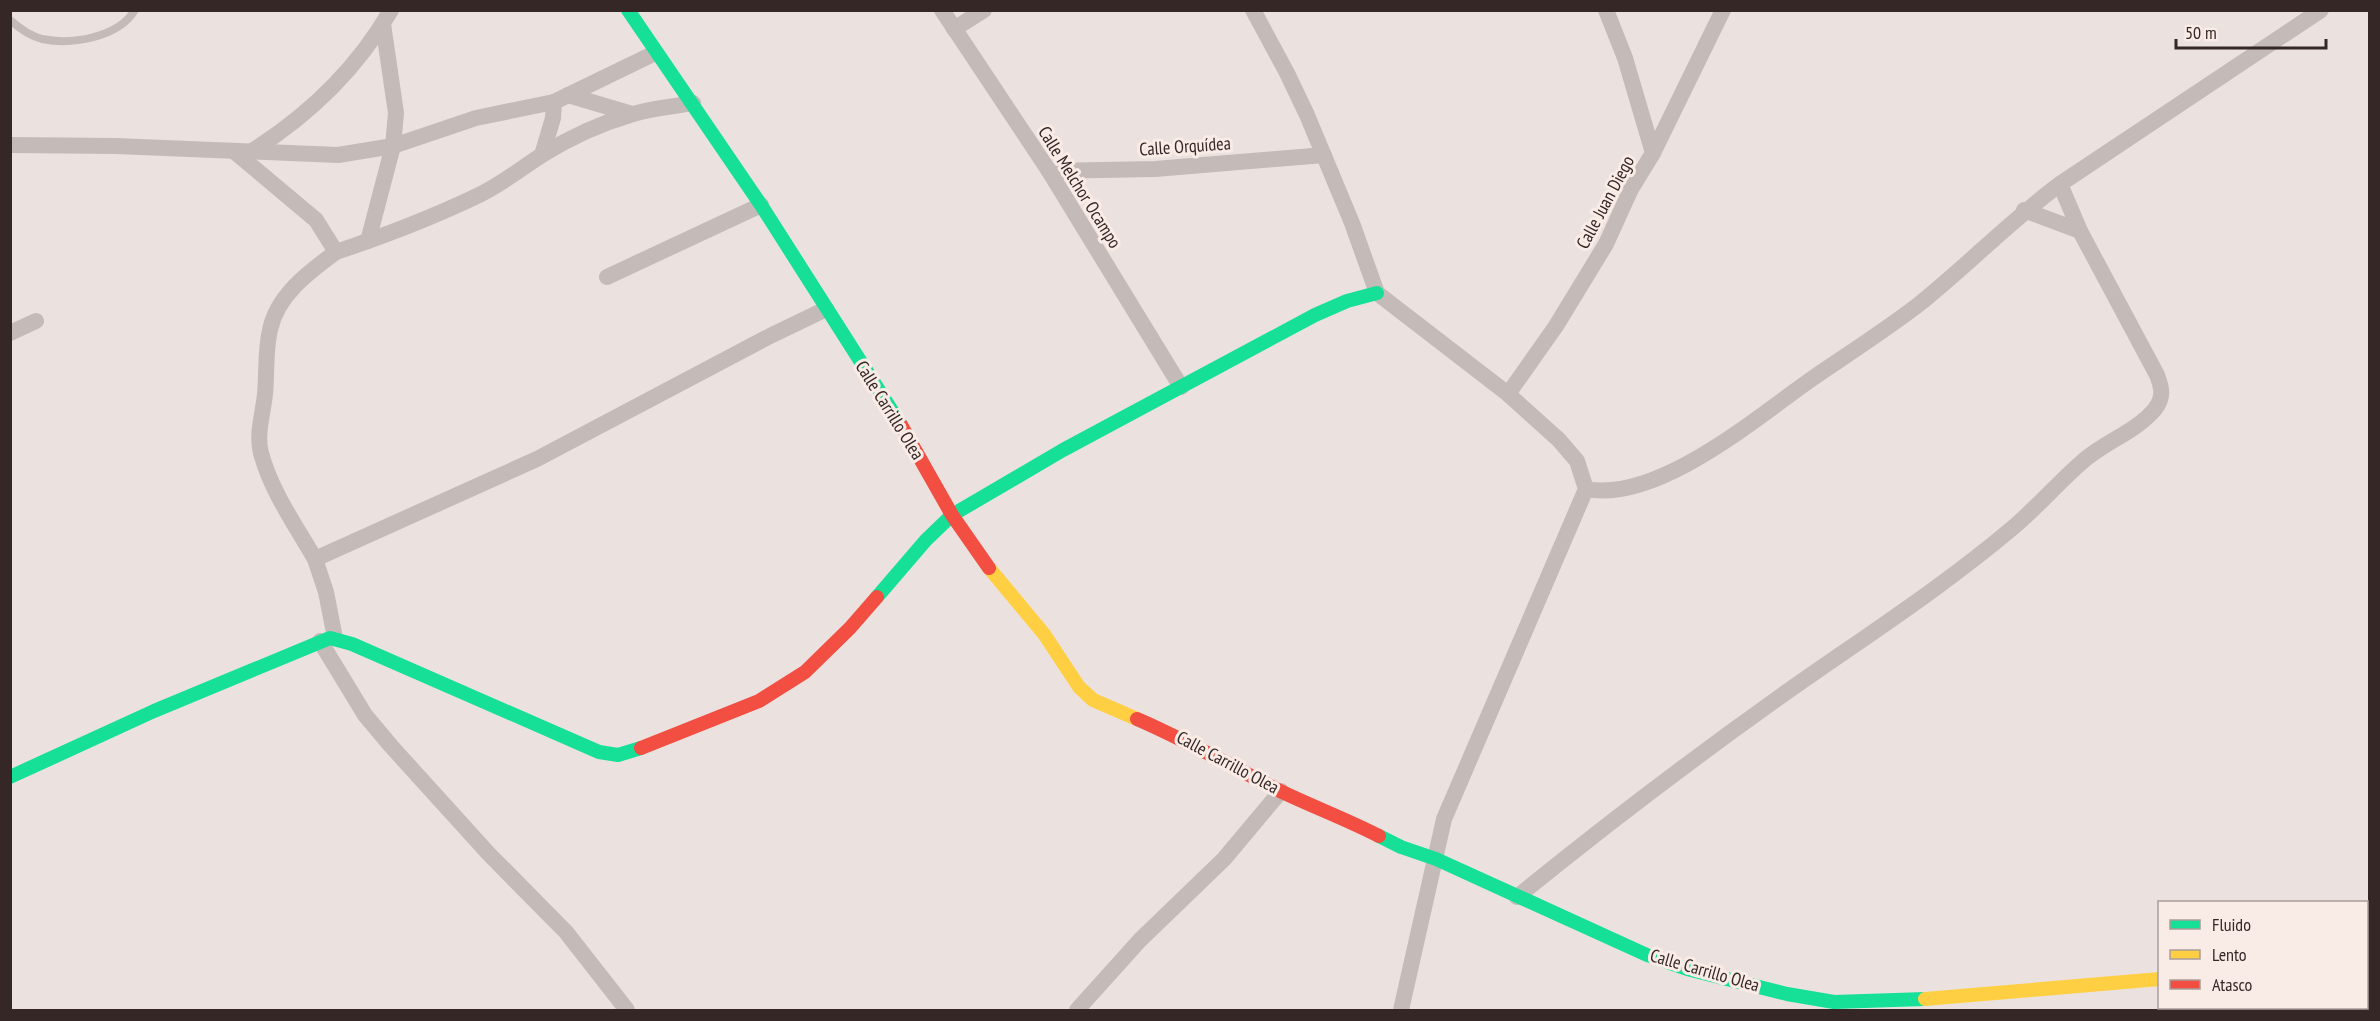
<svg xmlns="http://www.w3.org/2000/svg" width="2380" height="1021" font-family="'PT Sans Narrow',sans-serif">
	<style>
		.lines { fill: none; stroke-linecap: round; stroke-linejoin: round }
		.lane { stroke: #c4bbb8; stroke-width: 8 }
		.street { stroke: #c4bbb8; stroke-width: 16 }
		.fast { stroke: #16e098; stroke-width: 14 }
		.slow { stroke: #ffcf43; stroke-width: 14 }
		.jam { stroke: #f24e42; stroke-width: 14 }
		.labels { text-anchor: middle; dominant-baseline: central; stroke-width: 6; stroke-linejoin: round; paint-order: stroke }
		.street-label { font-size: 18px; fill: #342726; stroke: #f9ebe5 }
	</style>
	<rect width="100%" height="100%" fill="#ebe2df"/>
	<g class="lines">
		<path class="lane" d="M10,20C19,28 31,36 42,39C71,45 118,38 135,10"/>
		<g class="street">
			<path d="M942,10L1049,171L1181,387"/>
			<path d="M1253,10L1287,73L1307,115L1352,223L1377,293L1508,394L1559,440L1577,461L1586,489L1444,819L1401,1010"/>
			<path d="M954,29L984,10"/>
			<path d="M568,95L632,114"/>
			<path d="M10,145L116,146L338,155L393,146L476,118L554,102L655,53"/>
			<path d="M252,151C309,115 357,69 391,10"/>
			<path d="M235,152L316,220L336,252C309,272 277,295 270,330C265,351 267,373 265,394C263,414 256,434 261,453C271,491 296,526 315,559"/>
			<path d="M1653,153L1723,10"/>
			<path d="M542,155L553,118L554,102"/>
			<path d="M1049,171L1155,169L1324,155"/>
			<path d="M2024,210L2080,231"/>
			<path d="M368,241L393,146L396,113L383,24"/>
			<path d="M336,252C384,236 431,218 477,196C501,185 520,169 542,155C569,138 599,124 630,115C650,108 672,107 693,103"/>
			<path d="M607,277L761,205"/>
			<path d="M10,333L36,321"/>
			<path d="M1508,394L1556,326L1606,244L1631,189L1653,153L1625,58L1606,10"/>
			<path d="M1586,489C1658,503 1757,417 1813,378C1848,354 1884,331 1918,305C1967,266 2010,221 2060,184L2321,10"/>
			<path d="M335,638L326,592L315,559L537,459L770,336L826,309"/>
			<path d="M320,641L365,715L391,746L488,853L566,932L627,1010"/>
			<path d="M1517,897C1603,827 1691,760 1781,696C1860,640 1942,588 2016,525C2039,505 2059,482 2082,462C2104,442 2136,432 2155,409C2164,397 2162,388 2157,375L2080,231L2060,184"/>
			<path d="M2366,970L2370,976"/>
			<path d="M1077,1010L1140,940L1224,859L1281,791"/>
		</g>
		<g class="fast">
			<path d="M628,10L761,205L901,425"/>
			<path d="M877,597L926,540L952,515L1063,450L1315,315L1347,301L1377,293"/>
			<path d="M10,777L154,711L330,638L352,644L599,752L618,755L641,748"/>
			<path d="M1379,836L1401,847L1436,859L1647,955L1687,969L1787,994L1834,1002L1925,999"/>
		</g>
		<g class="slow">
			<path d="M989,568L1044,634L1079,687L1093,700L1137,719"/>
			<path d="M1925,999L2160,979"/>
		</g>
		<g class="jam">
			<path d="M901,425L952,515L989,568"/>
			<path d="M1137,719C1186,740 1231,766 1278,790C1311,806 1346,819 1379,836"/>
			<path d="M641,748L759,701L805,672L850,628L877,597"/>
		</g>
	</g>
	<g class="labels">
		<g class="street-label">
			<text transform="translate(1185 146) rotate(-4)">Calle Orquídea</text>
			<text transform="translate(1080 187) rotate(58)">Calle Melchor Ocampo</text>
			<text transform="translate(1605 202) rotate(-62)">Calle Juan Diego</text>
			<text transform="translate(890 410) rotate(58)">Calle Carrillo Olea</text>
			<text transform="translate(1228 762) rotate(28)">Calle Carrillo Olea</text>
			<text transform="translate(1705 970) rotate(16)">Calle Carrillo Olea</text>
		</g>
	</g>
	<rect width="2380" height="1021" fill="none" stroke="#342726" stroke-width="24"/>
	<rect x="2158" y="901" width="210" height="108" fill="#f9ebe5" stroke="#aa9d99" stroke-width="1.5"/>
	<rect x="2170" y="920" width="30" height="9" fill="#16e098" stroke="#aa9d99" stroke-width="1.5"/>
	<text x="2212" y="931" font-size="18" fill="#342726">Fluido</text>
	<rect x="2170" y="950" width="30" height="9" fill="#ffcf43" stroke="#aa9d99" stroke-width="1.5"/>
	<text x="2212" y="961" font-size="18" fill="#342726">Lento</text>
	<rect x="2170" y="980" width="30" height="9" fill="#f24e42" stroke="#aa9d99" stroke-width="1.5"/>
	<text x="2212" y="991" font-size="18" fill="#342726">Atasco</text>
	<path d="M2176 39v9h150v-9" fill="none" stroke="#342726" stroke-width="3"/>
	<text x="2185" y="39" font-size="18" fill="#342726" stroke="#f9ebe5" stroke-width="4.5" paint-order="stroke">50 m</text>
</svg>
